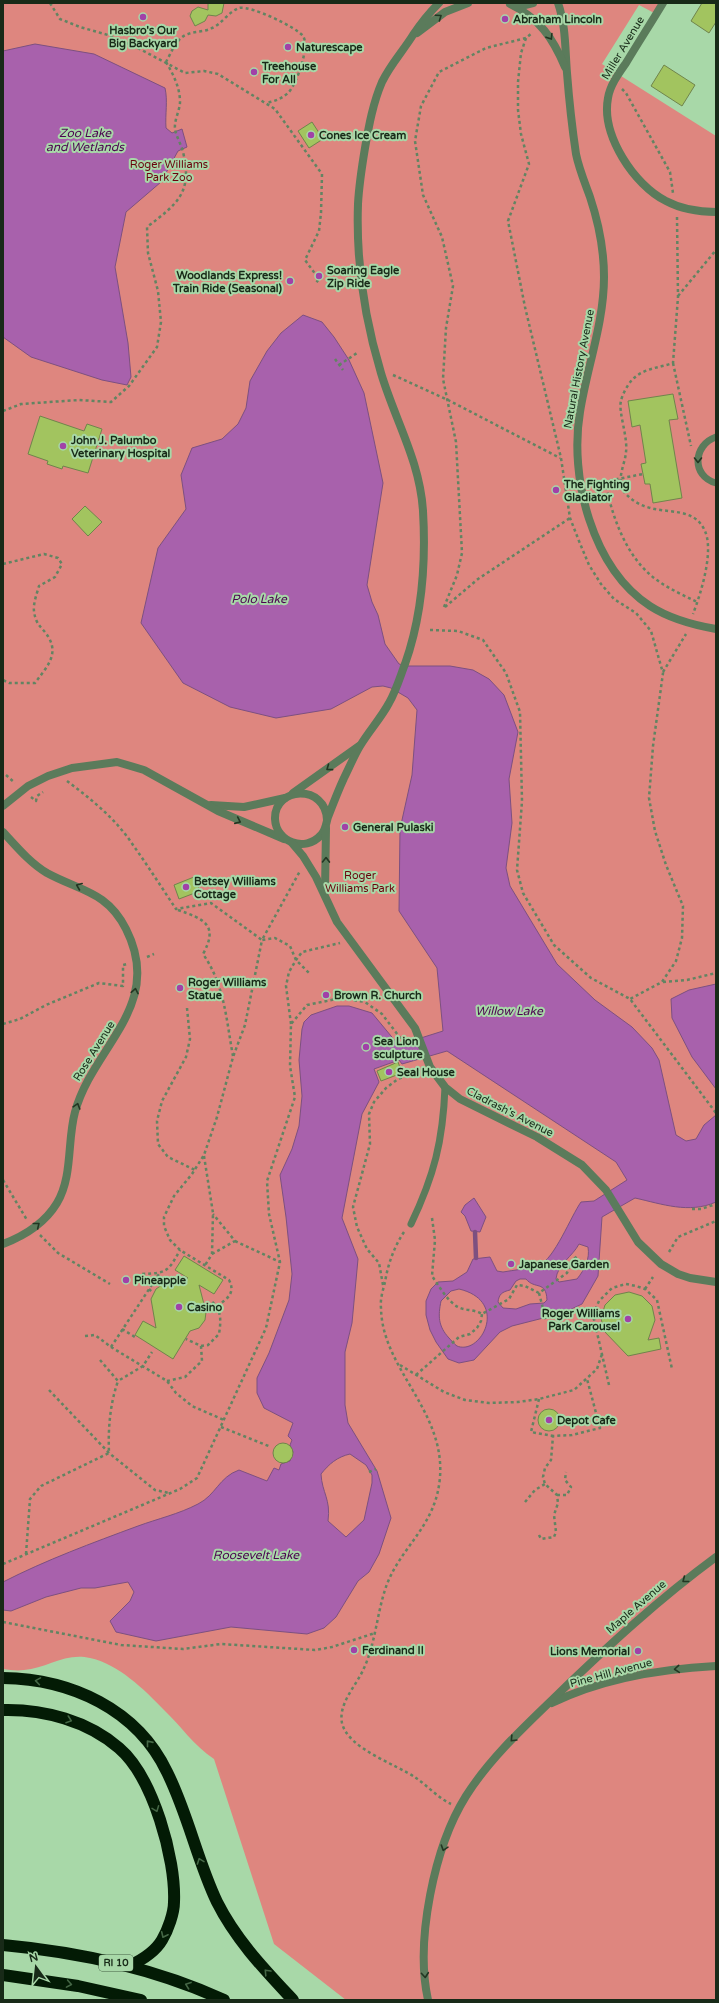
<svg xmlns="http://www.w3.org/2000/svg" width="719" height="2003" font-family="'Varela Round',sans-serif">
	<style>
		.green { fill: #de867f }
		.water { fill: #a861ac; stroke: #7d5080; fill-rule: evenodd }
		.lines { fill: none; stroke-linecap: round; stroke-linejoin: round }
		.stream { stroke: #7d5080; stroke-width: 4.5 }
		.building { fill: #a2c45f; stroke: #70844c }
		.path { stroke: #628462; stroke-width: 2.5; stroke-dasharray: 3 3; stroke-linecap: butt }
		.service { stroke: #5b7b5b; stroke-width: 7 }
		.minor { stroke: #5b7b5b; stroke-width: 8 }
		.motorway { stroke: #031b05; stroke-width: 12 }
		.oneway { stroke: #223622 }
		.oneway2 { stroke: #456746 }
		.poi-dot { fill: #a141a8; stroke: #a8d8a8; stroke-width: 1.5 }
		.labels { text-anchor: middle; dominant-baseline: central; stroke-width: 4; stroke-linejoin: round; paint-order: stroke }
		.shield { fill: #a8d8a8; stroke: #435e43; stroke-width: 1 }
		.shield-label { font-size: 10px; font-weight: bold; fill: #182a18 }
		.poi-label { font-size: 11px; font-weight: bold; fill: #182a18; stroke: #a8d8a8; text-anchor: start }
		.street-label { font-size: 11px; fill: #182a18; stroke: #a8d8a8 }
		.park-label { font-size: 11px; fill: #6a020c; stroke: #a8d8a8 }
		.water-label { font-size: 12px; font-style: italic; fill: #4b0450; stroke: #a8d8a8 }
	</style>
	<rect width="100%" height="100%" fill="#a8d8a8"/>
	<path class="green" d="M3,3H667L658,15L639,5L602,64L716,136V2000H346L274,1944L214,1759C194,1746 181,1726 164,1710C144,1689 118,1664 90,1658C66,1652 47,1668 24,1670C17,1671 10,1670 3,1669Z"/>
	<g class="water">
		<path d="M35,44L94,54L165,88C168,101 165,114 166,128L172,133L182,129L187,147L178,151L161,182L126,212L115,267L128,343L131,377L127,385L102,380L31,357L3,337V51Z"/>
		<path d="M303,315L322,322L334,337L349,360L364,393L383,483L367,585L372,602L378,615L385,644L399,664L408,666H450L473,670L489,679L504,695L518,732L509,779L512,823L506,868L510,886L557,964L595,1000L632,1027L652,1048L659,1060L676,1135L686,1141L696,1139L704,1125L716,1115V1202C689,1214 662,1204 635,1198L602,1217L598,1276L582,1304L563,1313L512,1326L500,1332L474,1360L459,1363L448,1359L436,1342L430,1330L426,1315V1301L431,1289L438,1282L453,1281L467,1272L473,1259L490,1257L497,1271L503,1272C514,1270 528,1269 539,1265C554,1260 571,1216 581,1202L594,1201L627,1180L616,1162L447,1051L402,1064L399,1060L374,1069L379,1082L362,1114L342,1218L358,1259L352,1323L345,1352V1405L348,1423L377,1471L391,1518L379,1554L369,1572L358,1581L336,1617L324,1628L307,1634L231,1627L156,1641L116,1632L110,1621L130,1601L134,1592L128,1582L95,1588H81L46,1597L11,1611L3,1610V1582C46,1560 92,1543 138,1526C157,1519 179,1514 198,1504C216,1495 219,1477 239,1470L267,1481L274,1468L279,1470L281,1464L290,1461L293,1452L290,1445L292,1440L288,1436L293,1423L264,1408L257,1393V1378L269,1353L289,1300L292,1274L286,1217L280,1175L292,1149L299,1126L302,1096L299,1060L302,1029L304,1022L311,1015L337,1006H349L372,1013L396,1042L405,1043L443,1031L437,968L399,911L400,829L412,775L417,710L408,698L391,688L383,686L372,687L331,709L276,718L230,707L183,683L141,623L158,548L186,509L181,475L192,448L222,439L238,424L246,408L250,381L267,351L281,333ZM579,1244L588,1247C590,1259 585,1269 577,1279L559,1282L556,1279C557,1265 573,1256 579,1244ZM520,1279H526C535,1290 546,1280 547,1300L544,1303L530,1304L516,1309L503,1308L498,1302C499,1294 502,1292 510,1290L516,1281ZM459,1289C510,1301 481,1356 457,1346C454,1344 451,1340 449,1338C438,1326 438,1316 441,1301L451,1291ZM350,1454L366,1465L372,1475V1483L364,1520L346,1537L328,1521C331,1499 322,1493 321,1474C329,1464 337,1457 350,1454Z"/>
		<path d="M716,984V1089L692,1057L672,1018L671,999L689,990Z"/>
		<path d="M474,1198L486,1217L480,1232L471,1231L465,1216L461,1212L465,1205Z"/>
	</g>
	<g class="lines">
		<path class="stream" d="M475,1232L476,1258"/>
	</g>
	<g class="building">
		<path d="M208,3H224L222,13L216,16L208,15L205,21L195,26L190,16L192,11L198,7L208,10Z"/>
		<path d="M702,3H716V22L709,33L691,21Z"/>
		<path d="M664,65L695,85L682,106L651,86Z"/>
		<path d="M312,122L323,139L309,148L298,131Z"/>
		<path d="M673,394L678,419L669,420L682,498L653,503L650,484H645L641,464L646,463L640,425L632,427L628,401Z"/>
		<path d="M40,416L84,431L87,424L102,429L88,473L63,466L62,469L47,464L48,461L28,454Z"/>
		<path d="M85,506L102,522L88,536L72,519Z"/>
		<path d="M194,877L200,891L179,899L174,885Z"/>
		<path d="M398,1062L402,1073L381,1081L377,1071Z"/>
		<path d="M184,1256L223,1280L214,1294L199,1285L206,1312L205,1320L199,1328L190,1331L173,1359L135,1335L143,1321L156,1328L151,1299L156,1289L162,1285L188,1278L175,1270Z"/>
		<path d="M629,1292L642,1296L652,1306L655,1320L648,1340L659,1338L661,1349L628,1356L604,1331L601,1318L605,1305L615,1295Z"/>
		<circle cx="549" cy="1420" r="11"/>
		<circle cx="283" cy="1453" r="10"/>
	</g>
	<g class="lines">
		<g class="path">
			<path d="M50,3L60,19L80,27L108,35L136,47L185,73L204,71L218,74L275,109L322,174L321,213L319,231L305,260L319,279L316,283"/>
			<path d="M526,38L521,53L518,82V110L521,134L529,164L508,221L525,307L561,458L570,518L579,541L589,565L601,584L614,599L636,613L651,631L663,673L653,746L649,798L655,831L666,865L683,906L682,938L676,961L662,982L630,999"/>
			<path d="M166,62C171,53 177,37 188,34C196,31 205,32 212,28C222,24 228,12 239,8C250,5 296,27 303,36C310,46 297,84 288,93C281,99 275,101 266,103"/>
			<path d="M622,89L626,93L670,172L673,193"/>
			<path d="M677,217L678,297L673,363C659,368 643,368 632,380C628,384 622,395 621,401C618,411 628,437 626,452C625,465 615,481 625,493C651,522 689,500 704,529C715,549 701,593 693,614"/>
			<path d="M678,296L716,250"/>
			<path d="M335,359L343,370"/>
			<path d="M673,363L691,446"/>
			<path d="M339,365L357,353"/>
			<path d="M393,375L448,400L560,458"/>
			<path d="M3,411L21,404L79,400L111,402L129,386L157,347L161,322L158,291L148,253L147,227C177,204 193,193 183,152C181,144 176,136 175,129C174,120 180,110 180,102C180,87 173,74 166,62"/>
			<path d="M605,481C612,516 625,555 654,578C667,588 683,595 697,602"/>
			<path d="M592,484L643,474"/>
			<path d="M3,564L44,554L58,558L62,564L55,577L39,586C37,593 33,604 34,611C36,627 43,627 49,638C59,656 45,669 35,683H9L3,680"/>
			<path d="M444,607L457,575L462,553L456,442L443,379L446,328L453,286L442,237L423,195L415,141L421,106L439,72L486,48L526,38L532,33"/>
			<path d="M445,607L478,579L570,518"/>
			<path d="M430,630L458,631L483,640L506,673L520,712L522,801L517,870L523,893L554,945L591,978L630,999L716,1113"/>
			<path d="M663,672L686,634"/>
			<path d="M6,775L15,783"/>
			<path d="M67,781C91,799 116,819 133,845C148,866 162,888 176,909L211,903L262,940L300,871"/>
			<path d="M31,797L36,801L37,796L43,792"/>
			<path d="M178,910C204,919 219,925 203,954C225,986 226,1019 233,1056"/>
			<path d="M147,957L154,954"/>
			<path d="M663,982L687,980L716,973"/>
			<path d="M187,1008L190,1039L186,1057L162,1101L157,1121L158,1144L168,1157L195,1170"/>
			<path d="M3,1024L20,1019L46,1005L99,983L123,986V965L127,964"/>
			<path d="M291,1024L286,986L289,972L296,960L302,952L340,943"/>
			<path d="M204,1156L213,1213L212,1254L204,1267"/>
			<path d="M3,1180L27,1220"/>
			<path d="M692,1209H701L716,1204"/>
			<path d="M432,1218L435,1240L432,1276C439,1286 448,1302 458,1307C465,1311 474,1309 482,1314L509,1299L517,1285L525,1286L539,1293L567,1273L572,1260L579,1255"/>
			<path d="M404,1232C394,1247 388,1264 385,1282C383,1290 380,1299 381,1308C382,1369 445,1410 440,1477C436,1526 403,1544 387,1584C377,1611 376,1642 364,1668C357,1685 338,1703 342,1723C348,1749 396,1764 416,1778C428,1786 438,1798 451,1804"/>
			<path d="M40,1235L58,1253L110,1284"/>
			<path d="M235,1241L280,1262"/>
			<path d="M669,1252L678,1237L716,1221"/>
			<path d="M212,1254L235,1241L213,1214"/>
			<path d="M142,1274C167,1273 168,1272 180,1250"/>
			<path d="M383,1285L379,1263L367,1249L357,1227L353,1207L370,1144L369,1114L374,1102L386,1088L398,1079L420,1071"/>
			<path d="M149,1289L152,1292"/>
			<path d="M645,1289L653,1277"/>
			<path d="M539,1293L546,1320"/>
			<path d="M217,1306C227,1299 236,1293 229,1280L180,1250L170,1240L164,1226V1217L174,1196L192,1174L204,1155L217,1117L233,1057L245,1025L262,940L275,938L290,946L296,960L310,974"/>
			<path d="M122,1329L135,1337"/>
			<path d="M85,1336L95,1335L111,1347L167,1381L176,1393L192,1406L224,1420"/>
			<path d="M201,1346L208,1345L219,1334C221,1321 222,1310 211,1301"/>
			<path d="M111,1347L159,1274"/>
			<path d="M100,1360L118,1381L143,1366L152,1352"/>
			<path d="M400,1365L444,1392L465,1400L489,1403L518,1402L539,1399L574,1390L597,1369L602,1354"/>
			<path d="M416,1375L459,1337L470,1334L477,1328L481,1321L482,1314"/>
			<path d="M167,1381L185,1377L202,1361L201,1346L186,1339"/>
			<path d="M609,1385L593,1315L599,1301L612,1288L626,1284L636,1286L645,1289L657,1300L672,1369"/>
			<path d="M49,1390L109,1453L155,1490L169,1493"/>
			<path d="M539,1399L531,1432L553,1436"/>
			<path d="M221,1427L271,1447"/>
			<path d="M369,1472L376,1469"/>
			<path d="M557,1495H567L571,1487L565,1480L566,1472"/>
			<path d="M525,1502L535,1490L545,1484"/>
			<path d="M539,1535L541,1539L554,1537L556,1532L554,1515L558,1503L557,1495L545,1484L543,1477L545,1468L551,1460L553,1436L572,1435L600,1428L587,1379"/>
			<path d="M26,1554L30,1499L41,1486L109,1453C108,1428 110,1404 118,1381"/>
			<path d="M3,1564L180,1489L197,1478L266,1328L280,1262L269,1214L267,1181L295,1097L290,1066L291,1024L307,1005L341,998L365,1002L382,1014L401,1039L407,1040"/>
			<path d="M3,1622L121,1645L183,1649L221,1644L315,1650L332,1647L375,1633"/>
		</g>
		<g class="service">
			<path d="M716,437C693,445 691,476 716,483"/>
			<path d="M411,1224C434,1176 443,1141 445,1087"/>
		</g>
		<g class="minor">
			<path d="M558,3C566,26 565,49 567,73C569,99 572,127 576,154C579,169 585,183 590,197C599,224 604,249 604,277C604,323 587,367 580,412C569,477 592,568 650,606C670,619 693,625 716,629"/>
			<path d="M663,3C651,23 638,43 626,63C619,73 610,85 608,98C601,135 634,185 666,201C681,209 699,212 716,212"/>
			<path d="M510,4C539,18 553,38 565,67"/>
			<path d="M514,5H525L533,3"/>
			<path d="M417,33L445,12L468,3"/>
			<path d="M293,793L359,746"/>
			<path d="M211,805L244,807L285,798"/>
			<path d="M3,806L28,786L48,776L72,768L117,762L144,770L218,811L284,839"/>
			<path d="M327,820C326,784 274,786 275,819C276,842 305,853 321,835C326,830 326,823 328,817C333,804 338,791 344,778C349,768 354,756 360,746C369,731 381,718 389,703C396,691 400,677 405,664C422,616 426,562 423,511C420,461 395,420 381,373C365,320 356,260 358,204C359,185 362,166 365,148C369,125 373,103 382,82C390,65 403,51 413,35C421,23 429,13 439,3"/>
			<path d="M3,832C16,846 30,863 47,873C80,891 107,891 126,929C165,1006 93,1046 75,1112C67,1141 73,1176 57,1203C45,1223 24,1236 3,1244"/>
			<path d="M292,843L303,856L316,877L337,922L415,1028L430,1067L445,1087L460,1099L537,1137L582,1165L606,1190L638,1242L661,1264L678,1274L690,1278L716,1282"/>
			<path d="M325,891L326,828"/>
			<path d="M552,1703C603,1678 660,1669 716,1666"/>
			<path d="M428,2000C415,1941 434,1847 466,1796C490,1758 525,1726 557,1695C608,1646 659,1599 716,1557"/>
		</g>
		<g class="motorway">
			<path d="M3,1678C71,1679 137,1709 167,1772C188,1814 197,1860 217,1902C236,1940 265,1970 293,2000"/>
			<path d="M3,1710C44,1709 88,1721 119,1748C153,1777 176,1859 174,1902C174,1913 168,1930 162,1940C155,1952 142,1960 129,1966"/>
			<path d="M3,1945C79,1952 154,1968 224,2000"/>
			<path d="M3,1975L78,1986L141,2000"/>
		</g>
	</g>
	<defs><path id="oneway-chevron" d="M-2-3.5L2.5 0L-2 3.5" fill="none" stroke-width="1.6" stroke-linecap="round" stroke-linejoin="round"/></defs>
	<g class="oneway">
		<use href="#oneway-chevron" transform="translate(439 17) rotate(-35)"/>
		<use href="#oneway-chevron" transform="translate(550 37) rotate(58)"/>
		<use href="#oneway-chevron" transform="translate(698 460) rotate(90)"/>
		<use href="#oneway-chevron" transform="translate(329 768) rotate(144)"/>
		<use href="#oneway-chevron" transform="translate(238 821) rotate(24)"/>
		<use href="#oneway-chevron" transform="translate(326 860) rotate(-89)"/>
		<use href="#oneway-chevron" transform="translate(79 886) rotate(-158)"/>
		<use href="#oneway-chevron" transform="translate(135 991) rotate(-79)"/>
		<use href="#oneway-chevron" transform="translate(77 1106) rotate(-73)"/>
		<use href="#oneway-chevron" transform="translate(37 1225) rotate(-39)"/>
		<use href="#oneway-chevron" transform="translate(685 1580) rotate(142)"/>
		<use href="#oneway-chevron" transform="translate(677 1669) rotate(175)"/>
		<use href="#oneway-chevron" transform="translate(513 1739) rotate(134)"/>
		<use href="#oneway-chevron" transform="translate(444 1848) rotate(108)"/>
		<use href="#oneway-chevron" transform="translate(425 1975) rotate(85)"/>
	</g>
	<g class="oneway2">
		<use href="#oneway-chevron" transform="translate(38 1681) rotate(-171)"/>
		<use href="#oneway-chevron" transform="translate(69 1720) rotate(19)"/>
		<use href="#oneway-chevron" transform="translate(149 1743) rotate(-129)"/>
		<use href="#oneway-chevron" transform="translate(156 1809) rotate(69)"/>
		<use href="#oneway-chevron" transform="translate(200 1861) rotate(-110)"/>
		<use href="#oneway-chevron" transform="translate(164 1935) rotate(115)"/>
		<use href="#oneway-chevron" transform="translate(267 1972) rotate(-133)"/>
		<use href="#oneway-chevron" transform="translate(69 1984) rotate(10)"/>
		<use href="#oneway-chevron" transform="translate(188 1985) rotate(-160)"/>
	</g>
	<g class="poi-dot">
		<circle cx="143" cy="17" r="4"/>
		<circle cx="505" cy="19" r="4"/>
		<circle cx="288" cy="47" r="4"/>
		<circle cx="254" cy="72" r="4"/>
		<circle cx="311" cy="135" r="4"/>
		<circle cx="319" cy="276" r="4"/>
		<circle cx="290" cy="281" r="4"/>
		<circle cx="63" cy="446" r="4"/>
		<circle cx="556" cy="490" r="4"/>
		<circle cx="345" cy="827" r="4"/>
		<circle cx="186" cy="887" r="4"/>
		<circle cx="180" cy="988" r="4"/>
		<circle cx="326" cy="995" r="4"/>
		<circle cx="366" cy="1047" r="4"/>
		<circle cx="389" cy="1072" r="4"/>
		<circle cx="511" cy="1264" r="4"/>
		<circle cx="126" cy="1280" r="4"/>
		<circle cx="179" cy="1307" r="4"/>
		<circle cx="628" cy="1319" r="4"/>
		<circle cx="549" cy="1420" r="4"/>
		<circle cx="354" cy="1650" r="4"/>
		<circle cx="638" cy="1651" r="4"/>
	</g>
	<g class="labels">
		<rect class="shield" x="99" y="1955" width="34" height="16" rx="3"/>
		<g class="shield-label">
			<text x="116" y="1963">RI 10</text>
		</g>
		<g class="poi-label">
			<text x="513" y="19">Abraham Lincoln</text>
			<text x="143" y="30" text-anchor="middle">Hasbro's Our<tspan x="143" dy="13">Big Backyard</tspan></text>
			<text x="296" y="47">Naturescape</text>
			<text x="262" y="66">Treehouse<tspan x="262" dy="13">For All</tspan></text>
			<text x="319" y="135">Cones Ice Cream</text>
			<text x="327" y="270">Soaring Eagle<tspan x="327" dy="13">Zip Ride</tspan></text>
			<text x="282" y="275" text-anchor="end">Woodlands Express!<tspan x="282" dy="13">Train Ride (Seasonal)</tspan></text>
			<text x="71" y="440">John J. Palumbo<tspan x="71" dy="13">Veterinary Hospital</tspan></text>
			<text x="564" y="484">The Fighting<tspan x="564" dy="13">Gladiator</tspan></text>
			<text x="353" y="827">General Pulaski</text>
			<text x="194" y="881">Betsey Williams<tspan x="194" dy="13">Cottage</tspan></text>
			<text x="188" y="982">Roger Williams<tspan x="188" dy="13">Statue</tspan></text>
			<text x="334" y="995">Brown R. Church</text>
			<text x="374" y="1041">Sea Lion<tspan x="374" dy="13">sculpture</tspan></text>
			<text x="397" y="1072">Seal House</text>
			<text x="519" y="1264">Japanese Garden</text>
			<text x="134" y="1280">Pineapple</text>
			<text x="187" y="1307">Casino</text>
			<text x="620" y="1313" text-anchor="end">Roger Williams<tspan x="620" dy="13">Park Carousel</tspan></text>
			<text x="557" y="1420">Depot Cafe</text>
			<text x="362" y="1650">Ferdinand II</text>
			<text x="630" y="1651" text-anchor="end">Lions Memorial</text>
		</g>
		<g class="street-label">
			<text transform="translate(623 48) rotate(-59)">Miller Avenue</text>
			<text transform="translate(579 369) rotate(-79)">Natural History Avenue</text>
			<text transform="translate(94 1051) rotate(-58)">Rose Avenue</text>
			<text transform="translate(510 1112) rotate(27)">Cladrash's Avenue</text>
			<text transform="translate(636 1607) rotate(-41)">Maple Avenue</text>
			<text transform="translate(611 1673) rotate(-15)">Pine Hill Avenue</text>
		</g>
		<g class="park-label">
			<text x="169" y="164">Roger Williams<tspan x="169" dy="13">Park Zoo</tspan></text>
			<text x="360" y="875">Roger<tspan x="360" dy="13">Williams Park</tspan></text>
		</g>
		<g class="water-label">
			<text x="85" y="133">Zoo Lake<tspan x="85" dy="14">and Wetlands</tspan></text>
			<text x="259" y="599">Polo Lake</text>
			<text x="509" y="1011">Willow Lake</text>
			<text x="256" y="1555">Roosevelt Lake</text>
		</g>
	</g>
	<rect width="719" height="2003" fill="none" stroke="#182a18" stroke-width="8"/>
	<g transform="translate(36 1967) rotate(345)" stroke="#a8d8a8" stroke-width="3" paint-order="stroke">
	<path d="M0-3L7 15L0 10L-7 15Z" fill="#182a18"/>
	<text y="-6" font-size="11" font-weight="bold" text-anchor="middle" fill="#182a18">N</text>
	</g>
</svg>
